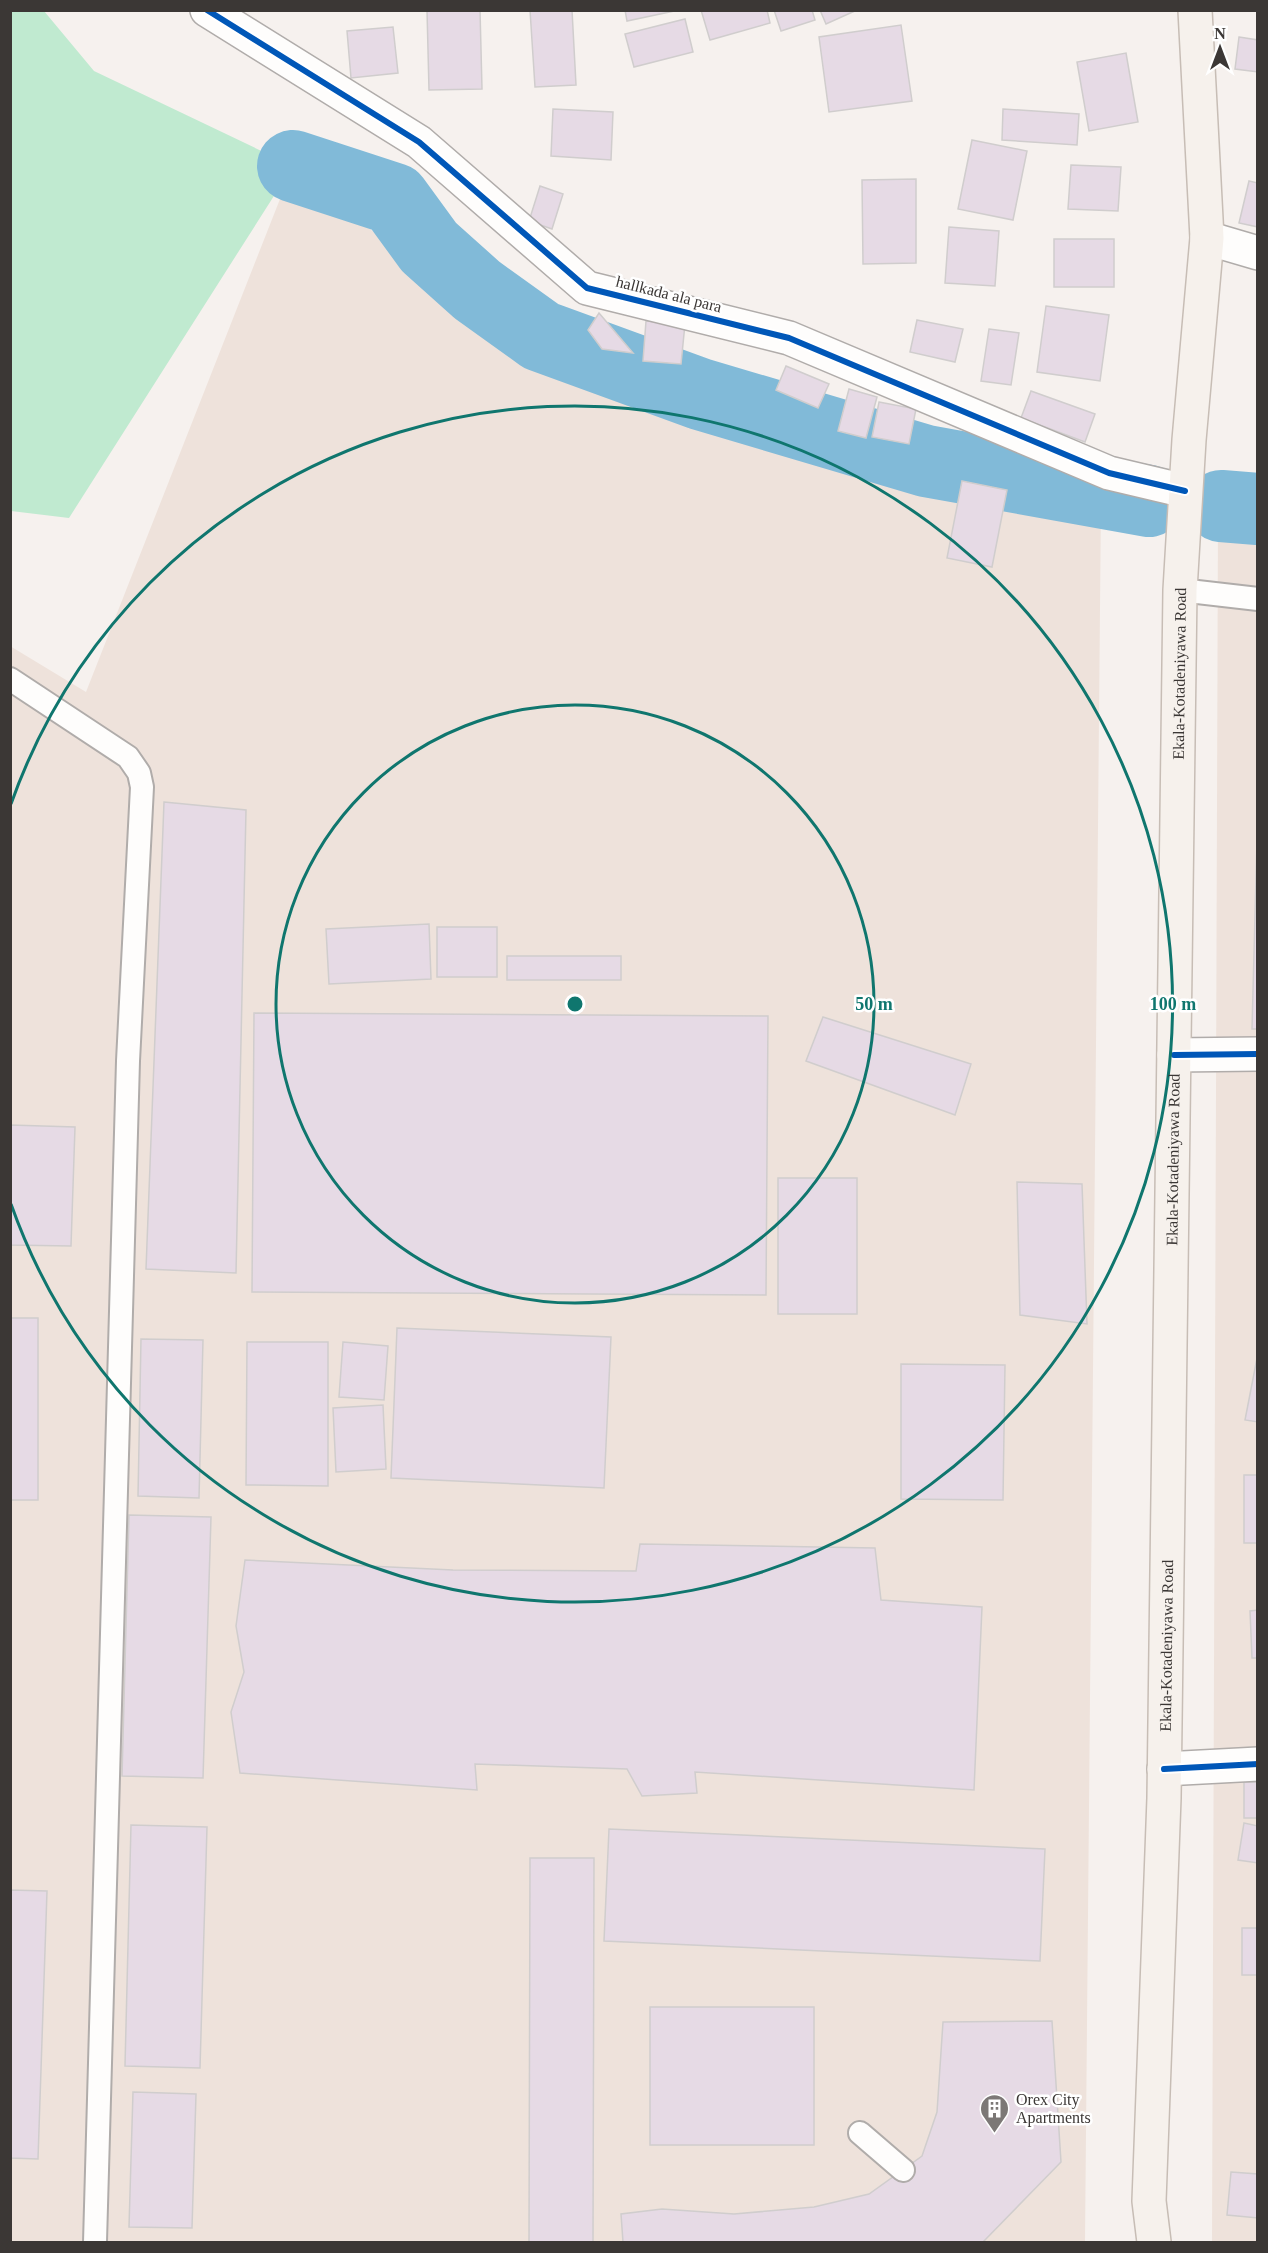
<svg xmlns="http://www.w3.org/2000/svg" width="1268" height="2253" font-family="Georgia,serif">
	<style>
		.built { fill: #eee2db }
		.green { fill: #c0ead0 }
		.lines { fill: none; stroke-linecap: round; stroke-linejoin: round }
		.river { stroke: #81bad8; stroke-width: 72 }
		.building { fill: #e6dae5; stroke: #d0cdcd; stroke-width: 1.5 }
		.lane-casing { stroke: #b0acaa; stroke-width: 26 }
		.street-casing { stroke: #b0acaa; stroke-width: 36 }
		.primary-casing { stroke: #c7bdb5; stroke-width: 36 }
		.lane { stroke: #fefdfc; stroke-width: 22 }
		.street { stroke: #fefdfc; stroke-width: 33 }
		.primary { stroke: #f6f1ec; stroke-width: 33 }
		.cycleway-casing { stroke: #fff; stroke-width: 10 }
		.cycleway { stroke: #0057b8; stroke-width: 6 }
		.ring { fill: none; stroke: #0f766e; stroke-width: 3 }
		.labels { text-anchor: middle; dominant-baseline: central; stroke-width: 5; stroke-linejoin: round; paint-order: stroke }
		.street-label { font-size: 16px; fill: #3b3735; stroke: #fff }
		.poi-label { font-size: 16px; fill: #3b3735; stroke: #fff; text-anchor: start }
		.centre { fill: #0f766e; stroke: #fff; stroke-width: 3 }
		.ring-label { font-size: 18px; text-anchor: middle; font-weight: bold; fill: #0f766e; stroke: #fff; stroke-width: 5; stroke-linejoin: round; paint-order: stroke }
	</style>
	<rect width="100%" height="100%" fill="#f6f1ee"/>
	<g class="built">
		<path d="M293,166L530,360L916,474L1101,500L1085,2242H11L10,646L86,692Z"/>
		<path d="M1218,516L1258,522V2242H1212Z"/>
	</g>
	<path class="green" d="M11,10L44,11L94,71L293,166L69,518L11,511Z"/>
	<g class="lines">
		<g class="river">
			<path d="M293,166L394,199L429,247L477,290L541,336L700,394L926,461L1149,501"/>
			<path d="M1221,506L1258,509"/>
		</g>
	</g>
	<g class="building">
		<path d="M427,10H480L482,89L429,90Z"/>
		<path d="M530,10H572L576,85L535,87Z"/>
		<path d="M625,10H679L627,21Z"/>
		<path d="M701,10H767L770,23L710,40Z"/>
		<path d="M774,10H812L815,20L781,31Z"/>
		<path d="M820,10H857L826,24Z"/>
		<path d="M685,19L693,52L634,67L625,34Z"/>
		<path d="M901,25L912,101L829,112L819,37Z"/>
		<path d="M393,27L398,73L351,78L347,31Z"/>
		<path d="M1239,37L1258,40V72L1235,69Z"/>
		<path d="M1126,53L1138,122L1089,131L1077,62Z"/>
		<path d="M553,109L613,112L611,160L551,156Z"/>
		<path d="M1003,109L1079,114L1077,145L1002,140Z"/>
		<path d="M972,140L1027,151L1013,220L958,209Z"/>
		<path d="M1071,165L1121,167L1118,211L1068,209Z"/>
		<path d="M916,179V263L863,264L862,180Z"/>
		<path d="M1249,181L1258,183V227L1239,223Z"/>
		<path d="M540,186L563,194L552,229L529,221Z"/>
		<path d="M949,227L999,231L995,286L945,283Z"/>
		<rect x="1054" y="239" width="60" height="48"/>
		<path d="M1046,306L1109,315L1100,381L1037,372Z"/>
		<path d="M599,313L633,353L602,349L588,330Z"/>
		<path d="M917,320L963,329L955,362L910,352Z"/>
		<path d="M646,321L685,324L681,364L643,361Z"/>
		<path d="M989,329L1019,333L1011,385L981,381Z"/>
		<path d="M786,366L829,384L818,408L776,390Z"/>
		<path d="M849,389L877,397L866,438L838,431Z"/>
		<path d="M1031,391L1095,414L1085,442L1021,418Z"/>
		<path d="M879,402L916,409L909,444L872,437Z"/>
		<path d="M962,481L1007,490L992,567L947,558Z"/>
		<path d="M164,802L246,810L236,1273L146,1269Z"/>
		<path d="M1258,802V1029H1252Z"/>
		<path d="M429,924L431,979L329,984L326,929Z"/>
		<rect x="437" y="927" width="60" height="50"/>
		<rect x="507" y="956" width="114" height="24"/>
		<path d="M254,1013L768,1016L766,1295L252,1292Z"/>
		<path d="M823,1017L971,1064L955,1115L806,1061Z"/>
		<path d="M10,1125L75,1127L71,1246L10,1245Z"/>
		<rect x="778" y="1178" width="79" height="136"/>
		<path d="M1017,1182L1082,1184L1087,1324L1020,1315Z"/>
		<rect x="10" y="1318" width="28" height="182"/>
		<path d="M397,1328L611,1337L604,1488L391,1478Z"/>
		<path d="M141,1339L203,1340L199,1498L138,1496Z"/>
		<path d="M247,1342H328V1486L246,1485Z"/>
		<path d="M343,1342L388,1346L384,1400L339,1397Z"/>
		<path d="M1258,1353V1422L1245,1420Z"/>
		<path d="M901,1364L1005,1365L1003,1500L901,1499Z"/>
		<path d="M383,1405L386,1469L336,1472L333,1408Z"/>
		<rect x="1244" y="1475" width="14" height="68"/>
		<path d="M129,1515L211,1517L203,1778L122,1776Z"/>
		<path d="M640,1544L875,1548L881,1600L982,1607L974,1790L695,1772L697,1793L642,1796L627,1769L475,1764L477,1790L240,1773L231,1712L244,1672L236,1626L245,1560L453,1570L636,1571Z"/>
		<path d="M1258,1610V1658H1252L1250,1611Z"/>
		<rect x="1244" y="1782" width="14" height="36"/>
		<path d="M1244,1823L1258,1826V1863L1238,1860Z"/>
		<path d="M131,1825L207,1827L200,2068L125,2066Z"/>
		<path d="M609,1829L1045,1849L1040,1961L604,1941Z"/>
		<path d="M530,1858H594L593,2242H529Z"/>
		<path d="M10,1890L47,1891L38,2159L10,2158Z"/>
		<rect x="1242" y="1928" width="16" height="47"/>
		<rect x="650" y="2007" width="164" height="138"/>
		<path d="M1052,2021L1061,2162L983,2242H623L621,2214L662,2209L734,2214L814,2207L869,2194L922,2156L937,2112L943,2022Z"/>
		<path d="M133,2092L196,2094L192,2228L129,2227Z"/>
		<path d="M1231,2172L1258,2174V2218L1227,2215Z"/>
	</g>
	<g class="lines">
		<defs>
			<g id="lane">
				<path d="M1180,590L1258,599"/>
				<path d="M10,679L128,757L139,773L142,787L128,1061L95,2242"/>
				<path d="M860,2133L903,2170"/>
			</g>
			<g id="street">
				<path d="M207,10L419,142L587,288L789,338L1109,473L1185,491"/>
				<path d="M1207,238L1258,253"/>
				<path d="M1174,1055L1258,1054"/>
				<path d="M1164,1769L1258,1764"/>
			</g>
			<g id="primary">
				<path id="s1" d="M1154,2242L1149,2201L1164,1798L1180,590L1189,440L1207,238L1195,10"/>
			</g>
		</defs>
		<use href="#lane" class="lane-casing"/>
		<use href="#street" class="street-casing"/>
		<use href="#primary" class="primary-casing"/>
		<use href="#lane" class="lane"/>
		<use href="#street" class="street"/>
		<use href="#primary" class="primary"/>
		<defs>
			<g id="cycleway">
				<path d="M207,10L419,142L587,288L789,338L1109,473L1185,491"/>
				<path d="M1174,1055L1258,1054"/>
				<path d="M1164,1769L1258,1764"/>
			</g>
		</defs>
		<use href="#cycleway" class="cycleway-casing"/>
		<use href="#cycleway" class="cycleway"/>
	</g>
	<g class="ring">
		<circle cx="575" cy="1004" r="299"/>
		<path d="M11 804A598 598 0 1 1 11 1204"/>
	</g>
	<defs>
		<symbol id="building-pin" viewBox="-11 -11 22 30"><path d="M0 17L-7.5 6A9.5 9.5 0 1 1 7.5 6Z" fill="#7c7876" stroke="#fff"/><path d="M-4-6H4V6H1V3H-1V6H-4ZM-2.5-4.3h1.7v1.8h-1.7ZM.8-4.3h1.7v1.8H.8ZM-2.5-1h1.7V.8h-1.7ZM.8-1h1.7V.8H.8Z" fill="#fff"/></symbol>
	</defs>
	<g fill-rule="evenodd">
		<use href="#building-pin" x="978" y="2092" width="33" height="45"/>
	</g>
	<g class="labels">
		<g class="street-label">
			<text transform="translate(669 294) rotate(14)">hallkada ala para</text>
			<text stroke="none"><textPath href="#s1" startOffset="1569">Ekala-Kotadeniyawa Road</textPath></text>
			<text stroke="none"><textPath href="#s1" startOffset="1083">Ekala-Kotadeniyawa Road</textPath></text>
			<text stroke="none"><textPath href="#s1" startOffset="597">Ekala-Kotadeniyawa Road</textPath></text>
		</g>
		<g class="poi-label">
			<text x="1016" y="2099">Orex City<tspan x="1016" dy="18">Apartments</tspan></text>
		</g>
	</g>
	<circle cx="575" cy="1004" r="9" class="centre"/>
	<g class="ring-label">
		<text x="874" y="1010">50 m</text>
		<text x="1173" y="1010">100 m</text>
	</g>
	<rect width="1268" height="2253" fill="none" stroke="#3b3735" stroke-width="24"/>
	<g transform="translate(1220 48)" stroke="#ffffff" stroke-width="4.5" paint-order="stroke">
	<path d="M0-4.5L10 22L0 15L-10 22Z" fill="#3b3735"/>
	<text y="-9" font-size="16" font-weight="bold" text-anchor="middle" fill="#3b3735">N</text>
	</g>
</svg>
